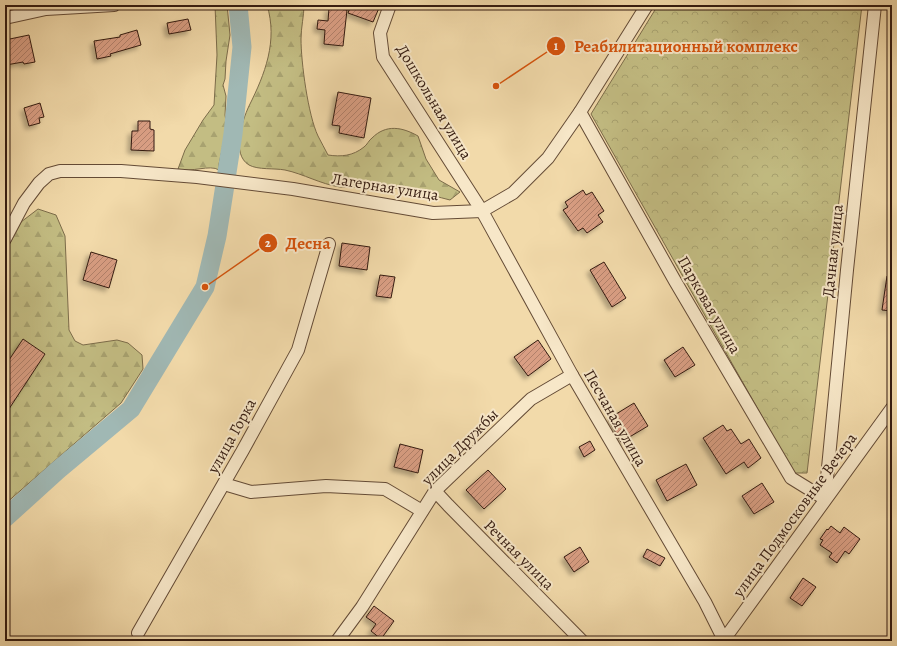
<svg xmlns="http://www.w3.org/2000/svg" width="897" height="646" font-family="Alegreya,serif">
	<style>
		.forest { fill: url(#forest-firs); stroke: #7c6c4a }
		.park { fill: url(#park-crowns); stroke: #7c6c4a }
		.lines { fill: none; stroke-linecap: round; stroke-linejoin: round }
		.river { stroke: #a0b8b4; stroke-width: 19 }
		.building { fill: url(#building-hatch); stroke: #341b10; filter: url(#shadow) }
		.minor-casing { stroke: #644b36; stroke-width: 14 }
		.minor { stroke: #f7e7c8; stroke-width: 12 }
		.labels { text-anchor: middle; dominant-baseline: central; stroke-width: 4; stroke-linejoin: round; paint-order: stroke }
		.street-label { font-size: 16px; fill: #341b10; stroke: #f7e7c8 }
		.leader { fill: none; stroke: #d6530c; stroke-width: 1.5 }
		.callout-dot { fill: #d6530c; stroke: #f7e7c8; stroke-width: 1.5 }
		.mark-label { font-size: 12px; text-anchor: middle; font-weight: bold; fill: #fff }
		.callout-label { font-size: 17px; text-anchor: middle; font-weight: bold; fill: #d6530c; stroke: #f7e7c8; stroke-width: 4; stroke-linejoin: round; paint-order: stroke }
	</style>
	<defs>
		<pattern id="forest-firs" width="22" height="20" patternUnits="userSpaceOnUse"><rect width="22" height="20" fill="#c3bd83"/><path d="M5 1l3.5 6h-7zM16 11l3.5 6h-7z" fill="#a8a270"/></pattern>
		<pattern id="park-crowns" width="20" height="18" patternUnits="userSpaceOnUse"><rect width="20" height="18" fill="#c3bd83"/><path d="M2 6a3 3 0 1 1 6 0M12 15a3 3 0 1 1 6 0" fill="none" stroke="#a8a270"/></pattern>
		<pattern id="building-hatch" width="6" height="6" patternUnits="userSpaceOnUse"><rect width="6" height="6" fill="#d99e83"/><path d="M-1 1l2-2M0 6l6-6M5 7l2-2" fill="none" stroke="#b1806a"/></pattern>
		<filter id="shadow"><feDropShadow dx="-3.5" dy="3.5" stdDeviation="2" flood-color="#0004"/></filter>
	</defs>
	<rect width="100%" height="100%" fill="#f2daaa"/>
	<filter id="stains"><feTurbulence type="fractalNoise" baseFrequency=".005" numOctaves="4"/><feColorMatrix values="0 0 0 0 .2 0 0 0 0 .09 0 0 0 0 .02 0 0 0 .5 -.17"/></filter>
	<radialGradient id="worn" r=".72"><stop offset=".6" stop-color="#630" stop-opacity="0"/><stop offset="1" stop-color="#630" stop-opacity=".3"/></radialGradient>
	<g class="forest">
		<path d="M215,5H227L230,35L226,61L225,79L223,85L226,96L225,115L227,127L219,164V170C210,164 191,173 178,169L185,150L203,120L214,105L217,55Z"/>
		<path d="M267,5H304C304,16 301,27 301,39C301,62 308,115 318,136C321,142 325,149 328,155C341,157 353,156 364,147C367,145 369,140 372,138C386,124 402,127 418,136L426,159L439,180L460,192L450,200C427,194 403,188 379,187C366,186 352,188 340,187C320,184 304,174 285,170C274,168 258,170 249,165C231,154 242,121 249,106C265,74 278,41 267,5Z"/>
		<path d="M38,209L56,215L65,236L69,330L75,341L83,345L117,340L128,343L142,355L143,369L121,403L5,504V253L21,222Z"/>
	</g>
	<path class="park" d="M658,5H862L807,473H794L591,114Z"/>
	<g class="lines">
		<path class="river" d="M5,518L58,470L131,409L205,287L217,236L233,134L242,47L238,5"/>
	</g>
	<g class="building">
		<path d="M351,5H371L379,8L373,22L348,13Z"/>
		<path d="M329,8L347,10L343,46L324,44L325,30L317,29L318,20L328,21Z"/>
		<path d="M188,19L191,30L169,34L167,23Z"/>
		<path d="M137,30L141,45L110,54L111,56L97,59L94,41L120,37V35Z"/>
		<path d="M29,35L35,62L24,64L23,62L6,65L5,40Z"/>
		<path d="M338,92L371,98L364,138L339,133L340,126L332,125Z"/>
		<path d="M40,103L44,117L39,118L40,123L29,126L24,108Z"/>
		<path d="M138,121H150V129L154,130V151L131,150L132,131H138Z"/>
		<path d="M583,190L586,195L592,192L604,211L598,215L603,222L587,233L583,228L578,231L563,210L568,207L565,202Z"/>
		<path d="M342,243L370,247L367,270L339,266Z"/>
		<path d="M91,252L117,260L109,288L83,280Z"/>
		<path d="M604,262L626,298L612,307L590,270Z"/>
		<path d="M380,275L395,277L391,298L376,296Z"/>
		<path d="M887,276H892V311L882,310Z"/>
		<path d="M23,339L45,354L5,415V366Z"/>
		<path d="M538,340L551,359L528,376L514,357Z"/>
		<path d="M683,347L695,365L675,377L664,360Z"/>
		<path d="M634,403L648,426L621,442L608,419Z"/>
		<path d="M723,425L727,431L731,429L741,444L749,439L761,458L748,468L744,462L726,474L703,438Z"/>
		<path d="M590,441L595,450L584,457L579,447Z"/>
		<path d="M400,444L423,450L418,473L394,467Z"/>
		<path d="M686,464L697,485L667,501L656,480Z"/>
		<path d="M488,470L506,489L484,509L466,490Z"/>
		<path d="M762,483L774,502L754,514L742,496Z"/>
		<path d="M831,526L840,533L844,527L860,539L849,554L845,551L837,563L829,557L832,553L820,545L823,540L820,539L827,529L828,530Z"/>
		<path d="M580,547L589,562L574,572L564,557Z"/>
		<path d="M647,549L665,558L660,566L643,557Z"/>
		<path d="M803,578L816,587L802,606L790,598Z"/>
		<path d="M374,606L394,621L381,639L371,631L376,624L366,617Z"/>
	</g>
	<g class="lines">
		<defs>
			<g id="minor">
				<path d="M390,5L380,33L383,57L482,211L572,375L705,602L724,640"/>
				<path d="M5,18L46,9L114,5"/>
				<path d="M580,112L675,281L791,478L825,499L847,270L875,5"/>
				<path d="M5,239L24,203L39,183L49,174L60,171H121L197,177L293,189L433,213L482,211L513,193L548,158L580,112L647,5"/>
				<path d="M224,484L251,492L326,486L385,489L422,511"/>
				<path d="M435,491L448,505L582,641"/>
				<path d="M138,633L243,450L298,350L329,244"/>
				<path d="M337,641L362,607L435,491L531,399L572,375"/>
				<path d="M723,641L892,408"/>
			</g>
		</defs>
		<use href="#minor" class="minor-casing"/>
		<use href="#minor" class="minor"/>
	</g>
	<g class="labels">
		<g class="street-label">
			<text transform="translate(434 102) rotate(59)">Дошкольная улица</text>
			<text transform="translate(385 187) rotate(9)">Лагерная улица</text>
			<text transform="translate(833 251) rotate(-84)">Дачная улица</text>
			<text transform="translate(709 305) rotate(60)">Парковая улица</text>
			<text transform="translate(615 418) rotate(60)">Песчаная улица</text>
			<text transform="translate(232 436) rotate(-61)">улица Горка</text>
			<text transform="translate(460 447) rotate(-45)">улица Дружбы</text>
			<text transform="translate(795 515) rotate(-54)">улица Подмосковные Вечера</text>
			<text transform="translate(519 555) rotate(45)">Речная улица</text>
		</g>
	</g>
	<path class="leader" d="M496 86L556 46M205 287L268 243"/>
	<g class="callout-dot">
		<circle cx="496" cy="86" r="4"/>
		<circle cx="205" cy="287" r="4"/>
		<circle cx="556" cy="46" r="10"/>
		<circle cx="268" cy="243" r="10"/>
	</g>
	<g class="mark-label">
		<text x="556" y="50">1</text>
		<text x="268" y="247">2</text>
	</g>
	<g class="callout-label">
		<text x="686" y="52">Реабилитационный комплекс</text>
		<text x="308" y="249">Десна</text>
	</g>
	<rect width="897" height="646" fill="none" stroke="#f2daaa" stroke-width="20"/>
	<rect x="6" y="6" width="885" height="634" fill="none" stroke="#341b10" stroke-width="2"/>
	<rect x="10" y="10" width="877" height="626" fill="none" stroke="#341b10"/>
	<rect width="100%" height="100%" filter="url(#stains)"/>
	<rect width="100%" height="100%" fill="url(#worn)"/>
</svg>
